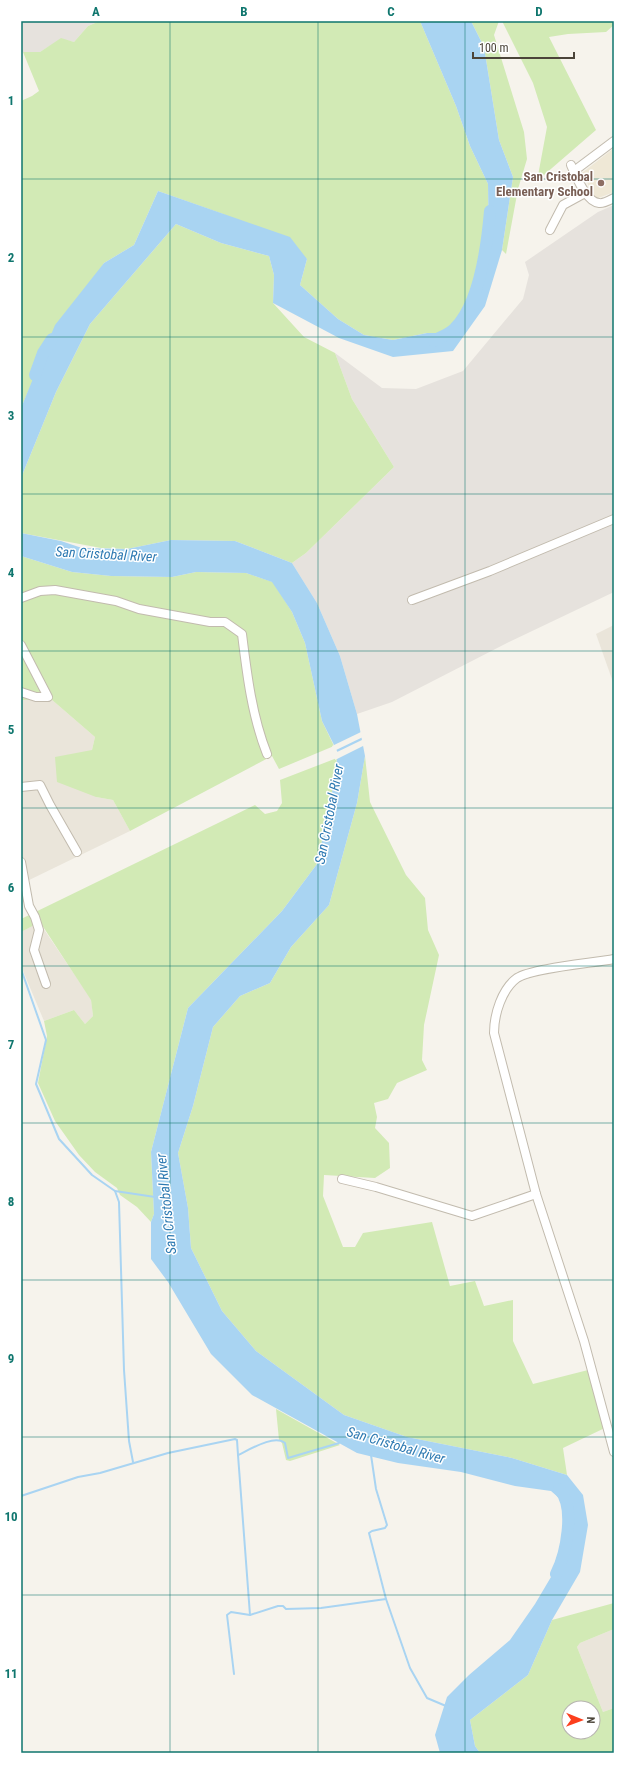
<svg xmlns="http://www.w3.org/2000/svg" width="635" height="1774" font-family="'Roboto Condensed',sans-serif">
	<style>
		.residential { fill: #eae5da }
		.industrial { fill: #e6e2dd }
		.education { fill: #efe8d6 }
		.green { fill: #d2eab5; fill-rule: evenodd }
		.water { fill: #a9d4f2 }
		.pier { fill: #f6f3ec }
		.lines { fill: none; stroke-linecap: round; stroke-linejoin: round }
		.stream { stroke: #a9d4f2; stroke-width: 2 }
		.river { stroke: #a9d4f2; stroke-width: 12 }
		.street-casing { stroke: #c2bbae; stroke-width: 10 }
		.street { stroke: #fff; stroke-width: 8 }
		.grid { fill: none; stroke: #0f766e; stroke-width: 1; stroke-opacity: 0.55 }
		.education-dot { fill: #8d6e63; stroke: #fff; stroke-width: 1.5 }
		.labels { text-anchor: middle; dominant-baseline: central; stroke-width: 3; stroke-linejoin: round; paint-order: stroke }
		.education-label { font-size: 13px; font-weight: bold; fill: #785e54; stroke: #fff; text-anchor: end }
		.water-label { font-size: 14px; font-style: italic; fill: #2e7ab2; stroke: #fff }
		.neatline { fill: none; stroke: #0f766e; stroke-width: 1.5 }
		.grid-label { font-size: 13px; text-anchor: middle; font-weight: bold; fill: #0f766e }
	</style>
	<rect width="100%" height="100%" fill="#f6f3ec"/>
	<g class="residential">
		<path d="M614,625V685L596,634Z"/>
		<path d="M21,698L51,699L95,737L92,750L96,797L113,800L130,831L21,884Z"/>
		<path d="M39,922L91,999L93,1016L85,1024L74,1010L44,1021L21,966V932Z"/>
		<path d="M614,1629V1708L603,1712L577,1647L580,1643Z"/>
	</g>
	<g class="industrial">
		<path d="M21,21H100L88,26L74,42L61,39L40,52H21Z"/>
		<path d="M614,205V592L507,643L392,702L357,714L340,656L317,603L292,563L306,553L394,467L352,399L335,353L382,388L416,389L463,371L523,299L529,275L525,262L598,212Z"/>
	</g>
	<path class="education" d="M614,148V192L596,199L582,173Z"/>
	<g class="green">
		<path d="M100,21H420L456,106L470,146L488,184L489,254L468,313L453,333H427L393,340L364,335L338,319L300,285L307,259L223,214L158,191L134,245L104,263L31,385L21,408V101L32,96L39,91L23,52H40L61,38L74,42L88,26Z"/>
		<path d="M471,21H499L494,35L524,132L527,159L518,189L506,254L502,250L513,177L499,140L484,47Z"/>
		<path d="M502,21L614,22V25L606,32L568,34L549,37L596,130L537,181L547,127L533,83Z"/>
		<path d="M176,224L221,243L269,256L274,275L273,303L304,337L335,353L352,399L394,467L306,553L292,563L235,541L171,540L127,549L101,548L21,533V478L56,392L90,324Z"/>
		<path d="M21,556L72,572L111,576L172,577L196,572L246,573L273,582L292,612L305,643L322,721L334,746L279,769L272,756L130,831L113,800L96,797L57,782L55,757L92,750L95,737L51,699L21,700Z"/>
		<path d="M365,756L370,802L406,875L425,898L428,930L439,955L424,1025L422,1060L427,1070L397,1083L388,1099L374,1103L377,1117L375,1128L389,1143L390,1168L375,1178L324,1175L323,1196L343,1247H355L363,1233L432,1222L450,1286L475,1281L484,1306L513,1300V1341L533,1384L592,1369L609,1426L563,1448L567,1475L512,1458L407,1437L344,1415L256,1351L222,1311L191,1248L188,1208L178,1153L193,1106L213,1027L240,996L270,983L291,947L329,905L357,803Z"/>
		<path d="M337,758L331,799L317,864L282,911L188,1008L151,1152L154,1214L151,1222L137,1207L120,1195L117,1188L95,1172L79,1155L55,1121L38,1083L47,1036L44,1021L74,1010L85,1024L93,1016L91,1000L40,922L21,932V919L255,805L265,814L277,811L282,803L280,780Z"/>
		<path d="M276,1409L340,1445L290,1461L286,1460L282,1443L279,1440Z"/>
		<path d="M614,1603V1629L580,1643L577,1647L603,1712L614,1708V1753H480L475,1746L470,1720L528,1675L552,1620ZM569,1708H593V1732H569Z"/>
	</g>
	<g class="water">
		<path d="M420,21H471L484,47L499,140L513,177L502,250L485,306L453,351L393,357L339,338L273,303L274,275L269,256L221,243L176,224L90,324L56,392L21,478V408L55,325L104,263L134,245L158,191L290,237L307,259L300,285L338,319L364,335L393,340L427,333H453L468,313L489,254L488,184L470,146L456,106Z"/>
		<path d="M21,533L61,541L82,548L127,549L171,540L235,541L292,563L317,603L340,656L357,714L365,756L357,803L329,905L291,947L270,983L240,996L213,1027L193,1106L178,1153L188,1208L191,1248L222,1311L256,1351L344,1415L407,1437L512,1458L567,1475L583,1495L588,1525L580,1572L552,1620L528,1675L470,1720L475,1746L480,1753H440L435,1735L447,1697L469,1675L510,1640L535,1604L564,1555L571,1527L566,1504L551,1491L515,1486L461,1472L398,1463L357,1453L252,1395L211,1354L168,1282L151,1259V1222L154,1214L151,1152L188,1008L282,911L317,864L331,799L338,753L322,721L305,643L292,612L272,582L246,573L196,572L172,577L111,576L72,572L21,556Z"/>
	</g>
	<g class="pier">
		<path d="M361,732L363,737L334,751L332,746Z"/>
		<path d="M364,739L365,745L335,760V753Z"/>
	</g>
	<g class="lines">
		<g class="stream">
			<path d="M21,969L46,1040L36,1084L59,1139L92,1175L115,1191L155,1197"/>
			<path d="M115,1191L119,1202L124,1370L129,1441L133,1462"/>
			<path d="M238,1455C249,1450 274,1434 285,1443L288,1458L339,1443"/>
			<path d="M371,1455L376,1489L387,1525L385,1528L372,1531L369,1533L386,1599L410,1668L427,1698L446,1706"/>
			<path d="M21,1496L78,1477L100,1473L168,1453L235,1439L237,1440L238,1455L250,1615"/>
			<path d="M234,1674L227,1615L231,1612L250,1615L278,1606H283L286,1609L321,1608L386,1599"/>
		</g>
		<g class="river">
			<path d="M434,341C440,337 450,334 455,328C480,303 487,246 490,211"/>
			<path d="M35,375L43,353L52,339"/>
			<path d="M556,1574C566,1554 576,1507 559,1489"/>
		</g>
		<defs>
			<g id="street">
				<path d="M571,165C576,176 586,202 599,203C603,204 610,200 614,198"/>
				<path d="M574,171L614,141"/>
				<path d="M550,230L563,205L585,193"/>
				<path d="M21,598L40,591L55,590L116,601L139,609L210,622H225L242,634C247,675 252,716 267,754"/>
				<path d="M412,600L490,571L614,519"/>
				<path d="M21,645L48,697H36L21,692"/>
				<path d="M21,787L40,785L50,805L77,852"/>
				<path d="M21,862L29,906L35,917L39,930L34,950L46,984"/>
				<path d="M614,959C594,963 532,968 517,978C502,989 494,1014 494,1033L536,1194L584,1341L614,1452"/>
				<path d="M342,1179L376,1187L472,1216L536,1194"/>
			</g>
		</defs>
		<use href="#street" class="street-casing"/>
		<use href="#street" class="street"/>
	</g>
	<path class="grid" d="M170,21V1753M318,21V1753M465,21V1753M21,179H614M21,337H614M21,494H614M21,651H614M21,808H614M21,966H614M21,1123H614M21,1280H614M21,1437H614M21,1595H614"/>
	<circle class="education-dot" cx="601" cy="183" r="4"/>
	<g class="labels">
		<g class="education-label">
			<text x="593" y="176">San Cristobal<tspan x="593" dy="15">Elementary School</tspan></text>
		</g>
		<g class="water-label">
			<text transform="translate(106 554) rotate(3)">San Cristobal River</text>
			<text transform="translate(329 814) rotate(-79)">San Cristobal River</text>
			<text transform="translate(166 1204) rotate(-96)">San Cristobal River</text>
			<text transform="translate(396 1445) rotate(16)">San Cristobal River</text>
		</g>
	</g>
	<rect width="635" height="1774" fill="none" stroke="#ffffff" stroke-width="44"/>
	<g transform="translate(581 1720) rotate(91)"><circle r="19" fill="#ffffff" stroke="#b7b4b0"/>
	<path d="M0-3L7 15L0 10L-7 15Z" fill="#fc3f1d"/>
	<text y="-6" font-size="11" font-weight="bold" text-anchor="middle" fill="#4b4439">N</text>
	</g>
	<path d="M473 52v6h101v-6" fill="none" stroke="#4b4439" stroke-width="2"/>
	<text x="479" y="52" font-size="12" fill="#4b4439" stroke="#ffffff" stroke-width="3" paint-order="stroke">100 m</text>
	<rect x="22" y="22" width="591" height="1730" class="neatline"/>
	<g class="grid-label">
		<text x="96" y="16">A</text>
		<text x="244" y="16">B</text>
		<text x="391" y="16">C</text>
		<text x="539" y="16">D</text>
		<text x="11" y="105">1</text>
		<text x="11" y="262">2</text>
		<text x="11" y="420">3</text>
		<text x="11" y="577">4</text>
		<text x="11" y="734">5</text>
		<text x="11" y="892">6</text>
		<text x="11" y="1049">7</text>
		<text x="11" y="1206">8</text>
		<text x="11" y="1363">9</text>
		<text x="11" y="1521">10</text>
		<text x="11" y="1678">11</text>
	</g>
</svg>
